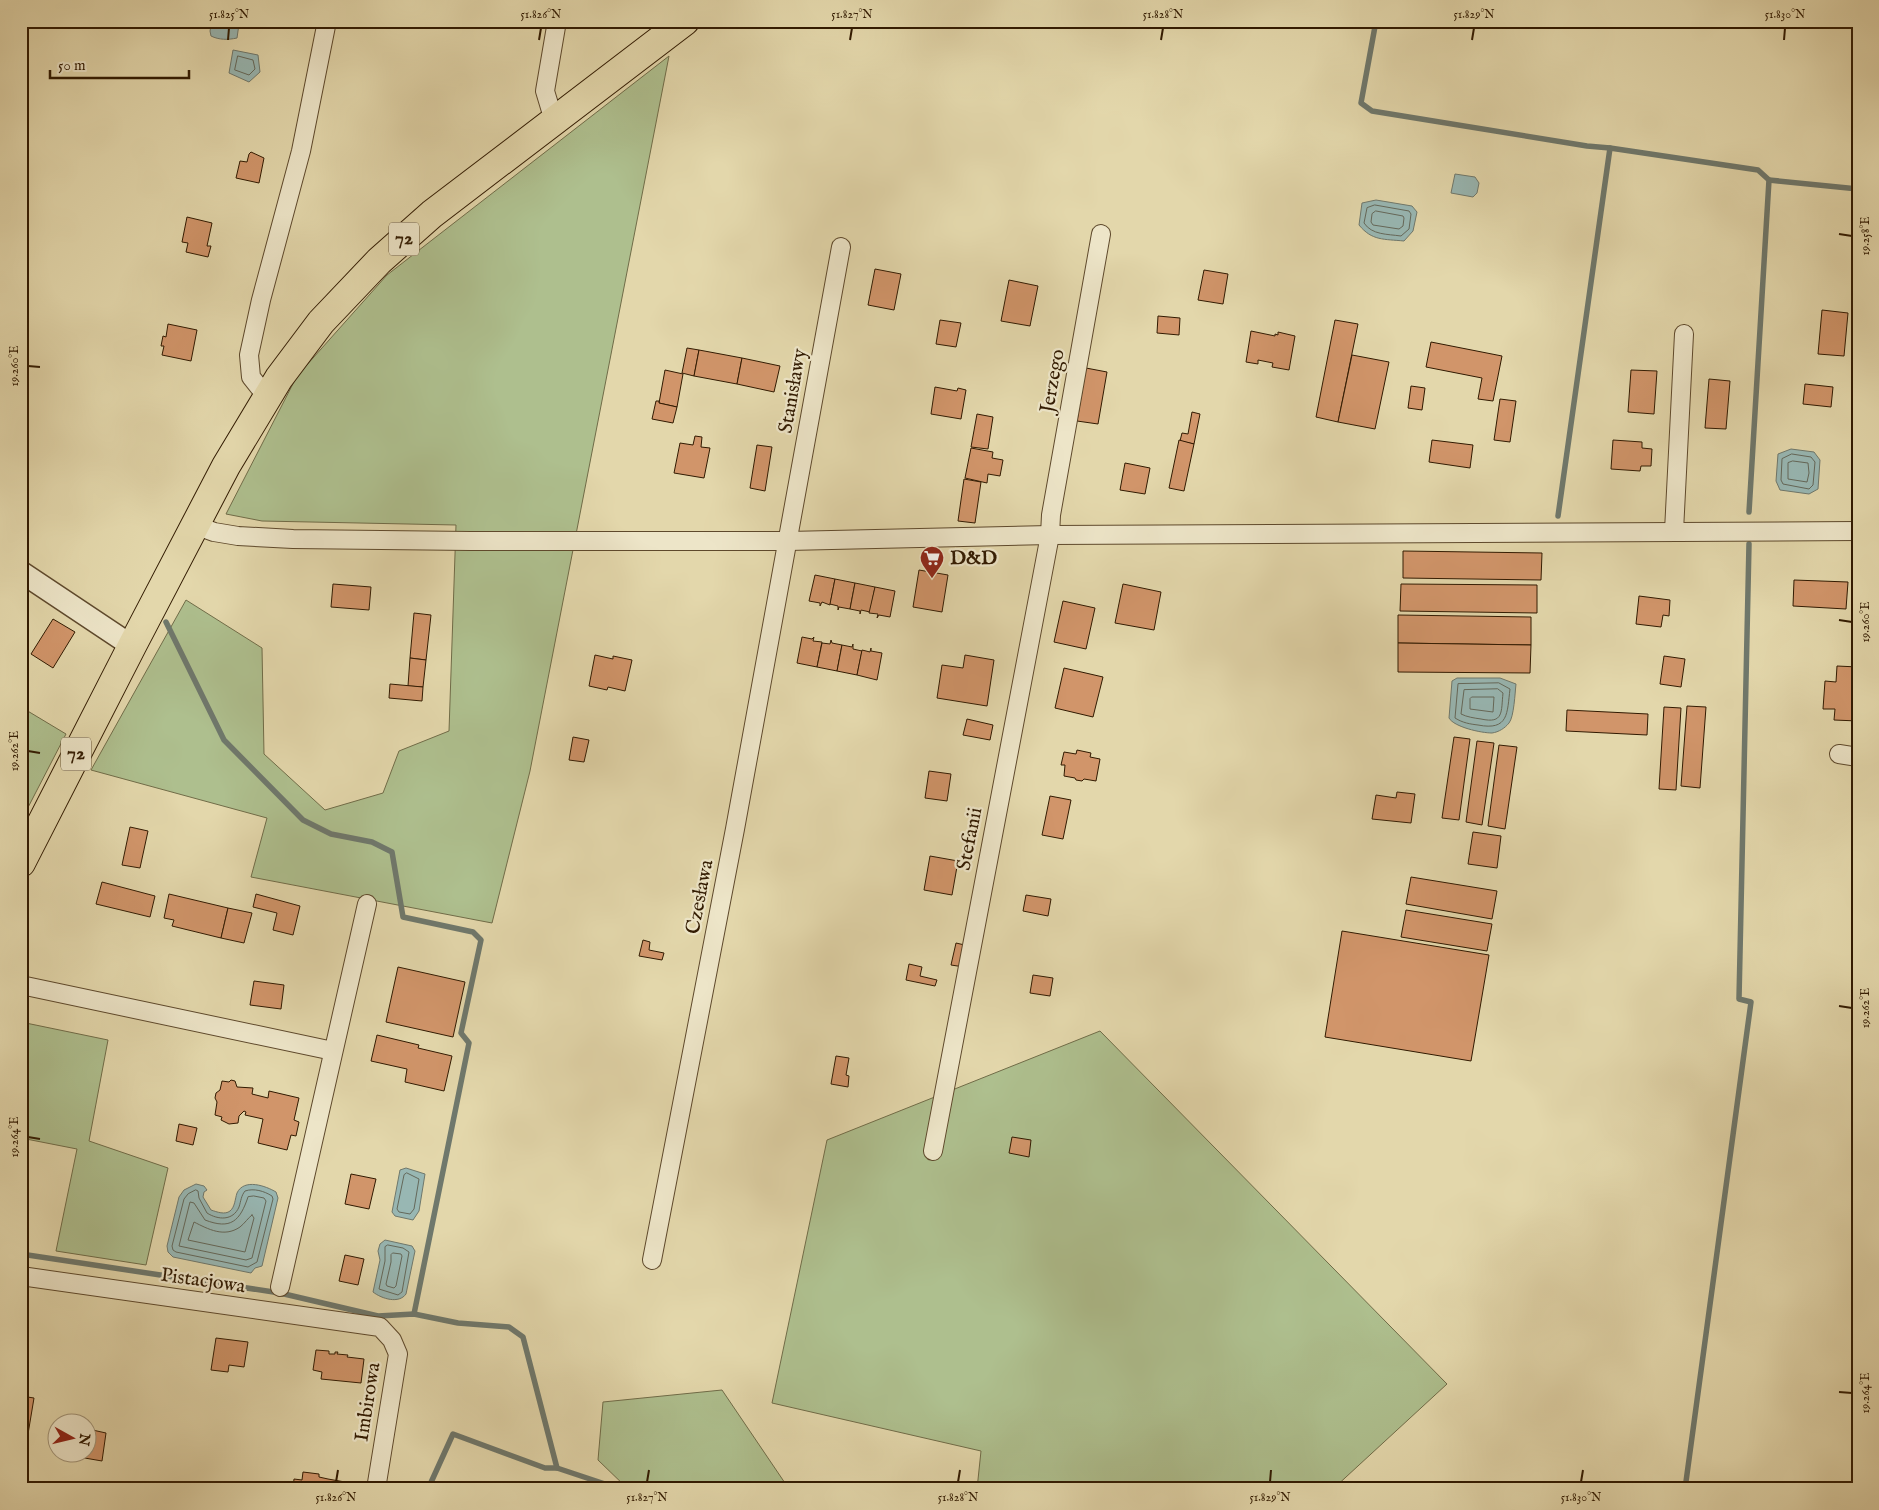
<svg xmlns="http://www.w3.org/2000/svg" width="1879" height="1510" font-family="'IM FELL English',serif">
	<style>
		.green { fill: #aebf8e; stroke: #706c48 }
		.water { fill: #98b7b3; stroke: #6f786c }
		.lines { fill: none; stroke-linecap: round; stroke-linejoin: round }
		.shore { stroke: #64685a; stroke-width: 1 }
		.stream { stroke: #6f786c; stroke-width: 5.5 }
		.building { fill: #d1956a; stroke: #311a01 }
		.minor-casing { stroke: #5e492c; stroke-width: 20 }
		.tertiary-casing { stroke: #5e492c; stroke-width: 24 }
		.primary-casing { stroke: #311a01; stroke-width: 30 }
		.minor { stroke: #ede5c8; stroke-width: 18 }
		.tertiary { stroke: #ede5c8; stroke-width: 21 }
		.primary { stroke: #e3d7ab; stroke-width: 28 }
		.ticks { fill: none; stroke: #311a01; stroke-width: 2 }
		.labels { text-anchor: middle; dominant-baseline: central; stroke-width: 4.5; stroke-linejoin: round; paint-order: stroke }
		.shield { fill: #ede5c8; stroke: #69573d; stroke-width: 1 }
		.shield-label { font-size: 19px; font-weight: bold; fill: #311a01 }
		.street-label { font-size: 20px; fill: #311a01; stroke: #ede5c8 }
		.poi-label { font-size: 20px; font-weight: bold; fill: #311a01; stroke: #ede5c8; text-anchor: start }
		.neatline { fill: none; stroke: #311a01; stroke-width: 2 }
		.ticks-label { font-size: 12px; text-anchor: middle; fill: #311a01 }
	</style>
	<rect width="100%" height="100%" fill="#e3d7ab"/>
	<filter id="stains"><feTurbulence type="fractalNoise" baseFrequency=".004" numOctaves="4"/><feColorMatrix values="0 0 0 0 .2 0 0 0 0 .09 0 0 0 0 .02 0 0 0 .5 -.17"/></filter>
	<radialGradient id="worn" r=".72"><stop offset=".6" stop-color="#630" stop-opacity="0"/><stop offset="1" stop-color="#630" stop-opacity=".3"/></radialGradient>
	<g class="green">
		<path d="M669,56L530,771L492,923L251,877L267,818L91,770L186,600L262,648L264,754L325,810L383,793L399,751L449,731L456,525L262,521L226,514L297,376L387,275Z"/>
		<path d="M21,707L66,734L21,821Z"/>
		<path d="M21,1022L108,1040L89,1141L168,1168L146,1265L56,1251L77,1149L21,1138Z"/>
		<path d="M1100,1031L1447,1384L1333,1489H977L981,1451L772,1403L827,1140Z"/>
		<path d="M722,1390L787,1486L786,1489H628L598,1460L603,1402Z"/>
	</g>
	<g class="water">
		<path d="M212,21H238L239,24L237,38C228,40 219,40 211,36L210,31Z"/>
		<path d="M233,50L258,55L260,72L249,82L229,73Z"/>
		<path d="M1455,174L1475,177L1479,183L1477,193L1473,197L1451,193Z"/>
		<path d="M1376,200L1412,206L1417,212L1413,231L1404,241C1384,239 1372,241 1359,225L1362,203Z"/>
		<path d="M1791,449L1814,452L1820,460L1818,489L1809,494L1780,490L1776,481L1778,454Z"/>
		<path d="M1457,678H1500L1516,684C1515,693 1514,717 1509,723C1505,728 1499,732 1492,733C1481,733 1454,727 1449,718L1452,681Z"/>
		<path d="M406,1168L425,1174L419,1211L413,1220L395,1216L392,1212L400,1170Z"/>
		<path d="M196,1184L204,1186L207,1190L204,1192L203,1197L211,1210C217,1212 225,1215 230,1211C235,1207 235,1199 237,1193C244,1178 266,1186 276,1192L278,1198L262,1266L255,1268L251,1273L173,1257L168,1252L167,1246L179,1197L184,1190Z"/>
		<path d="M385,1240L412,1246L415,1251L406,1294C399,1304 382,1299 373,1292L380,1260L378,1251L380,1244Z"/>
	</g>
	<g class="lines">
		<g class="shore">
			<path d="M238,56L253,60L255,69L249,75L235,70Z"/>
			<path d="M1375,205L1409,211L1411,214L1409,229L1401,236C1387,234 1372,235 1364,223L1367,208Z"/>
			<path d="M1376,211L1403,216L1404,218L1403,226L1399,229L1373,225L1371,222L1372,214Z"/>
			<path d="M1792,454L1811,457L1815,462L1813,485L1809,489L1783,484L1781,480L1782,459Z"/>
			<path d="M1793,461L1808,463L1809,473L1807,482L1788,479V463Z"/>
			<path d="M1499,683L1510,689C1507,713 1509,731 1478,725C1470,724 1463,723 1455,718L1458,684Z"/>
			<path d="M1498,689L1503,693C1501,712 1504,724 1481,719C1474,718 1467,717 1461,714L1464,690Z"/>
			<path d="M1472,697H1494L1493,712L1470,709V699Z"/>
			<path d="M407,1173L419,1179L414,1209L410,1214L399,1212L397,1209L404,1175Z"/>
			<path d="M196,1190L198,1191L199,1198L207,1213C218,1220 233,1221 239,1207C241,1201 241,1196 245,1191C254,1188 264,1191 272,1196L273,1199L257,1262L248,1267L176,1252L173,1250L172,1246L184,1199L188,1194Z"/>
			<path d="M254,1196L264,1198L266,1201L252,1258L246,1260L179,1246L190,1202L194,1203L205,1220C231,1230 240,1221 248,1197Z"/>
			<path d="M252,1215L254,1218L245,1252L188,1240L194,1222C208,1229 224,1238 240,1227C245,1223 248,1218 252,1215Z"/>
			<path d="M388,1245L403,1248L409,1252L402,1292L398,1295L379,1289L385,1261V1247Z"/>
			<path d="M393,1253L401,1254L402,1256L396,1286L394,1288L387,1286L386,1284L391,1262V1255Z"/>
		</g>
		<g class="stream">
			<path d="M1376,21L1361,103L1372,111L1587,146L1610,148"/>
			<path d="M1769,180L1858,189"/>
			<path d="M1558,516L1610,148L1758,170L1769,180L1749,512"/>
			<path d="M166,622L224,740L303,820L331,834L372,842L392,852L403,917L473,932L481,940L461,1033L469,1043L414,1314"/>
			<path d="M21,1254L280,1293L378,1316L414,1314L458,1323L509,1327L523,1337L557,1468L620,1489"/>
			<path d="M428,1489L453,1434L545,1468H557"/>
			<path d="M1685,1489L1751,1002L1739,999L1749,544"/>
		</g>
	</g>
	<g class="building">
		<path d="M251,152L264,158L259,183L236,178L240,161L247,162L249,154Z"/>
		<path d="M187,217L212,223L207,246H211L208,257L186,252L188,243L182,242Z"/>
		<path d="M875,269L901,274L894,310L868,305Z"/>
		<path d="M1204,270L1228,274L1223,304L1198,300Z"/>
		<path d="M1009,280L1038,286L1030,326L1001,321Z"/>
		<path d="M1822,310L1848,313L1844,356L1818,354Z"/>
		<path d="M1158,316L1180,318L1179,335L1157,333Z"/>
		<path d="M940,320L961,323L956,347L936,344Z"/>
		<path d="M1335,320L1358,324L1338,422L1316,417Z"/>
		<path d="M168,324L197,330L191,361L162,355L164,346H161L163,336L166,337Z"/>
		<path d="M1251,331L1275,336V334L1278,335V332L1295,336L1289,370L1272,367L1273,363L1258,360V364L1246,362Z"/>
		<path d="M1431,342L1502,356L1493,401L1478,399L1482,378L1426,367Z"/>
		<path d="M687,348L699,350L694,376L682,373Z"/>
		<path d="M699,350L742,358L737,384L694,376Z"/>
		<path d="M1352,355L1389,362L1375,429L1338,422Z"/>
		<path d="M742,358L780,366L774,392L737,384Z"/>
		<path d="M1086,368L1107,372L1098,424L1077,421Z"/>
		<path d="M665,370L683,374L677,407L659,403Z"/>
		<path d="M1631,370L1657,371L1654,414L1628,412Z"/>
		<path d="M1709,379L1730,381L1726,429L1705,428Z"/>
		<path d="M1805,384L1833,387L1831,407L1803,404Z"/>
		<path d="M1411,386L1425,388L1422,410L1408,408Z"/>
		<path d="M935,387L957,391L958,388L966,390L961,419L931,414Z"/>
		<path d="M1500,399L1516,401L1510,442L1494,440Z"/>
		<path d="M656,401H659V403L677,407L673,423L652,419Z"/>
		<path d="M1192,412L1200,414L1194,444L1180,441L1182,433L1188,434Z"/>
		<path d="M977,414L993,417L988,449L971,447Z"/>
		<path d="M695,436L702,437L701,447L710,448L704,478L674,473L680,443L693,445Z"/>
		<path d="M1179,440L1194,444L1184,491L1169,488Z"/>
		<path d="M1432,440L1473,445L1470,468L1429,462Z"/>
		<path d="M1613,440L1642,442V448L1652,449L1651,466H1641L1640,471L1611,469Z"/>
		<path d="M757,445L772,447L765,491L750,488Z"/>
		<path d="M971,448L993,452L992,458L1003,460L1000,476L988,474L987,483L965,478Z"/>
		<path d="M1125,463L1150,468L1145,494L1120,490Z"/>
		<path d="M964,479L981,482L975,523L958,521Z"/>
		<path d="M1403,551L1542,553L1541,580L1403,578Z"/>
		<path d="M919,570L948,575L942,612L913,607Z"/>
		<path d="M815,575L835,579L830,605L822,602L820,606V603L809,601Z"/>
		<path d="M835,579L855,583L850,609L839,607L838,610V606L830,604Z"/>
		<path d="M1794,580L1848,582L1846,609L1793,606Z"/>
		<path d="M855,583L875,587L870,612L861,610L860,614V611L850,609Z"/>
		<path d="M333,584L371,587L369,610L331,607Z"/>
		<path d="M1123,584L1161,592L1154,630L1115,623Z"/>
		<path d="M1401,584L1537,585V613L1400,611Z"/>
		<path d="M875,587L895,591L890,617L879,615L877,618L878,614L869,613Z"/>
		<path d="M1639,596L1670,600L1669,616L1663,615L1661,627L1636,624Z"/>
		<path d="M1063,601L1095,608L1086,649L1054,642Z"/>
		<path d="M414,613L431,615L426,660L410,658Z"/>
		<path d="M1398,615L1531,617V645L1398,643Z"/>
		<path d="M53,619L75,632L53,668L31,654Z"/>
		<path d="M802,637L812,639L814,637L813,641L822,642L817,667L797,663Z"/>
		<path d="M831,640L832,643L842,645L837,671L817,667L822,643L830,644Z"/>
		<path d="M1398,643L1531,645L1530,673L1398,672Z"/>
		<path d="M853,644V649L862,651L857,675L837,671L842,645L852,647Z"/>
		<path d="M871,648V651L882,653L877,680L857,675L862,650L870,652Z"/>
		<path d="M595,655L613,659V656L632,660L625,691L608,687L607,690L589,686Z"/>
		<path d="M965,655L994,660L987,706L937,698L942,665L963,668Z"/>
		<path d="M1664,656L1685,659L1681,687L1660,684Z"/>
		<path d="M410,658L426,660L423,687L408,686Z"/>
		<path d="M1837,666L1858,667V721L1834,720L1835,709H1823L1825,681L1836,682Z"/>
		<path d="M1064,668L1103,677L1093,717L1055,708Z"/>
		<path d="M390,684L423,687L422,701L389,698Z"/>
		<path d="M1687,706L1706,707L1700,788L1681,786Z"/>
		<path d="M1664,707L1681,708L1676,790L1659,789Z"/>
		<path d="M1567,710L1648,714L1647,735L1566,731Z"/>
		<path d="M967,719L993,725L990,740L963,735Z"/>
		<path d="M573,737L589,740L584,762L569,760Z"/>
		<path d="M1454,737L1470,739L1459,820L1442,818Z"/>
		<path d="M1477,741L1494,743L1482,825L1466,822Z"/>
		<path d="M1499,745L1517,747L1505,829L1488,826Z"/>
		<path d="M1077,750L1091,753L1090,757L1100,759L1096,781L1084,779L1082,781L1076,780L1075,778L1064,776L1065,765H1061L1064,752L1076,754Z"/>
		<path d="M929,771L951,774L947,801L925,798Z"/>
		<path d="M1397,792L1415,794L1411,823L1372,819L1376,795L1396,798Z"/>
		<path d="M1050,796L1071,800L1063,839L1042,835Z"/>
		<path d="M130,827L148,831L140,868L122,865Z"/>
		<path d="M1473,832L1501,836L1497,868L1468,864Z"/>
		<path d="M930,856L958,861L952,895L924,890Z"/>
		<path d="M1411,877L1497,891L1492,919L1406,904Z"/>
		<path d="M102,882L155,896L150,917L96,904Z"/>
		<path d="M169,894L228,908L221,938L172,926L174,920L164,918Z"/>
		<path d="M256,894L300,906L293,935L273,930L277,913L253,907Z"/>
		<path d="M1026,895L1051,899L1048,916L1023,911Z"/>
		<path d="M228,908L252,913L244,943L221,938Z"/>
		<path d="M1406,910L1492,924L1487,951L1401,937Z"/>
		<path d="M1342,931L1489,955L1471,1061L1325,1037Z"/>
		<path d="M643,940L650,942L649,950L664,953L662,960L639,956Z"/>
		<path d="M956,943L969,946L964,967L951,965Z"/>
		<path d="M909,964L922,967L920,976L937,980L935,986L906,980Z"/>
		<path d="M398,967L465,982L453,1037L386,1022Z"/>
		<path d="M1033,975L1053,978L1050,996L1030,993Z"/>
		<path d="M254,981L284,985L281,1009L250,1005Z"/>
		<path d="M377,1035L419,1045L418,1048L452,1056L444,1091L405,1082L407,1069L371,1061Z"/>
		<path d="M836,1056L849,1058L846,1075L849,1076L848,1087L831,1084Z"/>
		<path d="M231,1080L235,1081L237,1087L253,1088L252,1094L268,1098L269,1091L299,1098L294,1120L299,1122L296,1136L291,1135L287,1150L258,1143L263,1119L245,1115L246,1112L244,1111L239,1116L238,1123L229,1124L221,1120L222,1117L215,1115L217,1102L215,1098L216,1093L220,1090L222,1081L229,1082Z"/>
		<path d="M179,1124L197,1128L193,1145L176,1141Z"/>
		<path d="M1012,1137L1031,1140L1029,1157L1009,1153Z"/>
		<path d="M351,1174L376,1179L369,1209L345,1204Z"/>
		<path d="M345,1255L364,1259L358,1285L339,1281Z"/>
		<path d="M216,1338L248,1342L244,1367L229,1365L228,1372L211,1370Z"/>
		<path d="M316,1350L329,1351V1354H335V1352H338L337,1354L348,1355L347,1357L364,1359L361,1383L321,1379L322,1372L313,1370Z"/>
		<path d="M21,1396L34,1398L28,1434L21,1433Z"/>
		<path d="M88,1429L106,1433L102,1461L56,1453L58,1444V1452H88Z"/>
		<path d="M303,1472L319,1474V1477L328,1479L345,1482L344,1489H293L294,1479L302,1480Z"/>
	</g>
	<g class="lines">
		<defs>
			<g id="minor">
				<path d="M554,121L545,91L557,21"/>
				<path d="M267,397L251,377L249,355L261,300L301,151L327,21"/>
				<path d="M195,525L214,532L238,536L293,539L470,541H788L1050,535L1858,531"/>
				<path d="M1674,531L1684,334"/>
				<path d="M1839,754L1858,757"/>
				<path d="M21,985L333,1051"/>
				<path d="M933,1151L1050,535L1051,515L1101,234"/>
				<path d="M652,1260L735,829L841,247"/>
				<path d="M21,1276L380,1327L392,1340L398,1354L376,1489"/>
				<path d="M280,1287L367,904"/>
			</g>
			<path id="tertiary" d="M21,572L132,646"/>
			<path id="primary" d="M21,863L132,646L226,466L279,378L321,322L379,261L432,214L685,21"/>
		</defs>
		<use href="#minor" class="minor-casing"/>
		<use href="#tertiary" class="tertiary-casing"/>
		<use href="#primary" class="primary-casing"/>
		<use href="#minor" class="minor"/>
		<use href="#tertiary" class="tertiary"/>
		<use href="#primary" class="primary"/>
	</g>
	<path class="ticks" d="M228,40L229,28M539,40L541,28M850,40L852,28M1161,40L1163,28M1472,40L1474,28M1784,40L1785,28M1839,234L1852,236M28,366L40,367M1839,620L1852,622M28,751L40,753M1839,1006L1852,1008M28,1137L40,1139M1839,1392L1852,1393M336,1482L338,1470M647,1482L649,1470M958,1482L960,1470M1270,1482L1271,1470M1581,1482L1583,1470"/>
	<defs>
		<symbol id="supermarket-pin" viewBox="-11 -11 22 30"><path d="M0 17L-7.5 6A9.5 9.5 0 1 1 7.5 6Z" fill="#8f2418" stroke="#ede5c8"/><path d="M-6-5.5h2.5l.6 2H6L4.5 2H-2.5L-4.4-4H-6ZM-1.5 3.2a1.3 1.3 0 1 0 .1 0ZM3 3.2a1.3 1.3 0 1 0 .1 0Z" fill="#fff"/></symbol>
	</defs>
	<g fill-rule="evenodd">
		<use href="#supermarket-pin" x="918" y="544" width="28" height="38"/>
	</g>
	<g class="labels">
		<g class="shield">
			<rect x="389" y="222.5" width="30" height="33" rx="4"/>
			<rect x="61" y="737.5" width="30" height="33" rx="4"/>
		</g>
		<g class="shield-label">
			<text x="404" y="239">72</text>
			<text x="76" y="754">72</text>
		</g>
		<g class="street-label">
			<text transform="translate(1053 381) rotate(-80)">Jerzego</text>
			<text transform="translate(793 391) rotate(-80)">Stanisławy</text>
			<text transform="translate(970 839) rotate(-79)">Stefanii</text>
			<text transform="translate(700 897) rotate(-79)">Czesława</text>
			<text transform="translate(203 1281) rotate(8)">Pistacjowa</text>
			<text transform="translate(368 1402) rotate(-81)">Imbirowa</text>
		</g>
		<g class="poi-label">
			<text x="950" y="558">D&amp;D</text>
		</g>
	</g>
	<rect width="1879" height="1510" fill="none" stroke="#e3d7ab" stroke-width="55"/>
	<g transform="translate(72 1438) rotate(98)"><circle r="24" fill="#ede5c8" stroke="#a29478"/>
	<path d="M0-4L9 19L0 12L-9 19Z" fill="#8f2418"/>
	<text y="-8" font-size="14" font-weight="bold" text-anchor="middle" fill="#311a01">N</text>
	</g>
	<path d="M50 70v8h139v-8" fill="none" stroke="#311a01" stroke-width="2.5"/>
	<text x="58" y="70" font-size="15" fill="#311a01" stroke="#ede5c8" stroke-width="4" paint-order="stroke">50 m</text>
	<rect x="28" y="28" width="1824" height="1454" class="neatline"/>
	<g class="ticks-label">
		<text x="229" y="18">51.825°N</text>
		<text x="541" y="18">51.826°N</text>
		<text x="852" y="18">51.827°N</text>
		<text x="1163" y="18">51.828°N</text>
		<text x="1474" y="18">51.829°N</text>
		<text x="1785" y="18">51.830°N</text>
		<text transform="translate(1865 236) rotate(-90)" y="4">19.258°E</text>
		<text transform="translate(14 366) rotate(-90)" y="4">19.260°E</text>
		<text transform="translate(1865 622) rotate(-90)" y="4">19.260°E</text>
		<text transform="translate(14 751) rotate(-90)" y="4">19.262°E</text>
		<text transform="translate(1865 1008) rotate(-90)" y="4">19.262°E</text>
		<text transform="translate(14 1137) rotate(-90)" y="4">19.264°E</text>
		<text transform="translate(1865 1393) rotate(-90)" y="4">19.264°E</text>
		<text x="336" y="1501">51.826°N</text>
		<text x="647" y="1501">51.827°N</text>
		<text x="958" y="1501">51.828°N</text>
		<text x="1270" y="1501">51.829°N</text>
		<text x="1581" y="1501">51.830°N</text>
	</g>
	<rect width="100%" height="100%" filter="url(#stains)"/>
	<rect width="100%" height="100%" fill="url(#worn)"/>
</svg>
